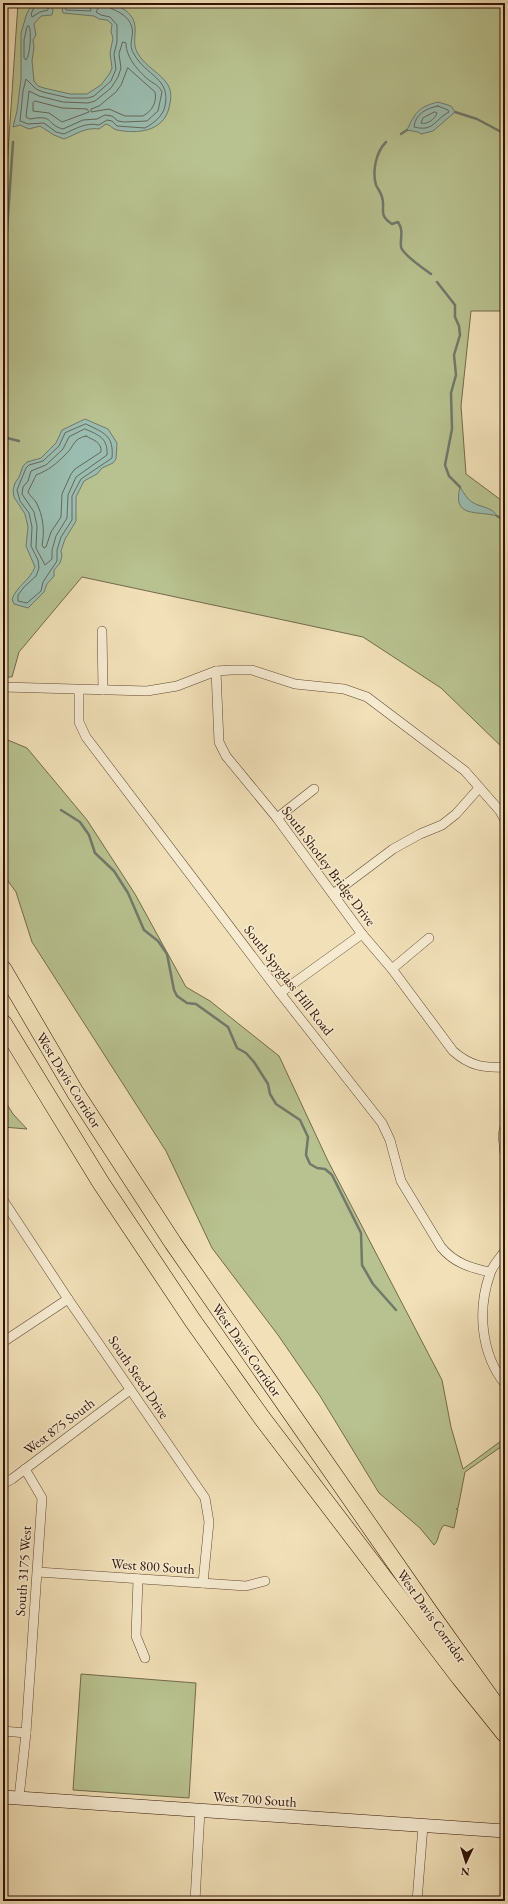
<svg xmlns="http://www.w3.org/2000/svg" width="508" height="1904" font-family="'EB Garamond',serif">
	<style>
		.green { fill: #b8c290; stroke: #746a4a }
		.water { fill: #9bbdb1; stroke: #71796b }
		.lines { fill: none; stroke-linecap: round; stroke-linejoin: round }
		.shore { stroke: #66685a; stroke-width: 1 }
		.stream { stroke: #71796b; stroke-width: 2.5 }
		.street-casing { stroke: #614630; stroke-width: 10 }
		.secondary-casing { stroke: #311203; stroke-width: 14 }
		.highway-casing { stroke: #311203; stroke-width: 18 }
		.street { stroke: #f6ebd1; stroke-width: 9 }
		.secondary { stroke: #f6ebd1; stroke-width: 13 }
		.highway { stroke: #f1e0b8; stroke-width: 17 }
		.labels { text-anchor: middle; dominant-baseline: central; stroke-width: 3; stroke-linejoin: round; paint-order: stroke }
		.street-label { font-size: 14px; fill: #311203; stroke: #f6ebd1 }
	</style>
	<rect width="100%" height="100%" fill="#f1e0b8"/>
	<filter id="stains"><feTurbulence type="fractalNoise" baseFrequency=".005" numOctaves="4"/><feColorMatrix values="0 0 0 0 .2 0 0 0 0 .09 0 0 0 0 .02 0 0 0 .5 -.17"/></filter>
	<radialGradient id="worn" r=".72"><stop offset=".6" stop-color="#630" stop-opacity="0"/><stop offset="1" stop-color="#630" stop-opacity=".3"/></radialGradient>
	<g class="green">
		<path d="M18,3H505V311H471L461,406L466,474L505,503V750L441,688L363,637L82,577L19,652L12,677H3V227Z"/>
		<path d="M3,738L27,748L87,820L135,894L186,987L210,1001L279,1056L328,1161L442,1380L451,1427L463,1469L505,1438V1444L465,1472L458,1508L456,1509H458L454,1528L444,1525C437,1533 440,1539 434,1545L420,1528L379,1493L320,1396L278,1335L212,1248L166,1151L32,942L16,892L3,874Z"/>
		<path d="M3,1098L13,1114L27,1129L3,1127Z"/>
		<path d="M81,1674L196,1683L189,1798L73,1790Z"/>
	</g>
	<g class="water">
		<path d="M33,3H51L53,10L52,15L41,16L34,24L36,35L33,40L34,47L32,61L34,81L38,86L44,88L70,94H87L101,85L110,73L112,68L110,53L113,38L111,32L112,24L107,20L99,19L94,16L63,13L61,3C70,3 79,2 88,3C91,3 93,5 97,5C108,4 115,4 125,10C143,23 130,39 137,52C145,67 161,73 168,85C172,92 171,100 169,108C163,132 137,134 117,130C112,129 111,125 106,124L99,129C85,127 77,134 64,139L54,135L40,126L29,129L20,125L13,127L17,111L21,79V33L27,13Z"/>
		<path d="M438,102L451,106L455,112L433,131L421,134L418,132L407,130C415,113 418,107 438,102Z"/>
		<path d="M85,419L108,429L117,443L116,459L113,463L102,468L97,474L84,481L76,497V521L65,539L61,551L62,556L60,563L54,570V576L47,584L44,592L28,608L14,604L12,599C17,586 30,580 35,567L26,546L28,527L25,514L14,497L13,490L15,483L19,477L23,466L27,462L41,458L56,443L62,430Z"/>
		<path d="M460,487C464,493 467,499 472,502C481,508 491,506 497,516C477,510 452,519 460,487Z"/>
	</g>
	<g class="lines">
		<g class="shore">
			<path d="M36,3L31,14L32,17L40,12L48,10V3"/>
			<path d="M64,3L66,10L91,11L90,3"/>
			<path d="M101,3L96,12L101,15L110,17L117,25V42L114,54L116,69L111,81L94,96L88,98H69L43,92L36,89L26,79L23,91L20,121L28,124L44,123L56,132L64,134C75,129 86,122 99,125L107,120L112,121L117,126L145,128C154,123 163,116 165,106C171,78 146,76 134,54C130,48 131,43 132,37C135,20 122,13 110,8L108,3"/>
			<path d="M29,26C32,31 30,56 26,60L24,58V40L27,27Z"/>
			<path d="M123,42L126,43C126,58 139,72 150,81C155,84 159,86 162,92L158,111L147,121L124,122L118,121L112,116L105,115L97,119L83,120L63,129C46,125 55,114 30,119L26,117L29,91L39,96L63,102L88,103L95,101L111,88L118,77L121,68L119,54Z"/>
			<path d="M128,68L155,92C157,103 152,111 143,116H125L109,109L91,112V109L99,106L116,92L121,85Z"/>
			<path d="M35,101L62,108L87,109L89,112L62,122L49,113L33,111V103Z"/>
			<path d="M438,106L448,110L449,112C434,120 434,132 414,127C415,114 427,108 438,106Z"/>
			<path d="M435,112L437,113C435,119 427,125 421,123L423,118Z"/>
			<path d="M86,424C104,433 114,435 112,458L81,479L72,496V520L61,537L57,550V561L43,582L41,591L27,603L18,601V595L24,587L36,576L39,568L38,560L31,546L32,527L29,513L20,501L17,490L26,468L29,465L43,461L59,446L65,433Z"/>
			<path d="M85,429C99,435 108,438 107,455L76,477L68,495L67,518L56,536L52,550V559L45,565L36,548L37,526L34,512L22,494L23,487L28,481L31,471L46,465L63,449L69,437Z"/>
			<path d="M86,436C93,440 102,442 101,452L75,469L71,474L62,494L61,517L51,532L46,547L44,548L42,545C45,531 43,515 36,502C34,499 29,495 28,492C28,491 35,478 36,475C49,470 56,464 66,454C75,446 72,439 86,436Z"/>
		</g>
		<g class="stream">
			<path d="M455,112L477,119L505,134"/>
			<path d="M401,134L407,130"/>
			<path d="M386,142C376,152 372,171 376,185C378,189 381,193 382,197C386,209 377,214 392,224L398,222C404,231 400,237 401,247C403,255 423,268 431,274"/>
			<path d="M437,282L455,305V317L459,326L460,335L454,355L456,375L451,393L452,429L445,465L449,476L460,487"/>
			<path d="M3,290L13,142"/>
			<path d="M3,437L19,441"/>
			<path d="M497,516L505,521"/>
			<path d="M61,810L80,822L89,835L95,853L114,871L128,893L144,930L158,941L167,954L174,990L177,996L187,1003L196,1004L228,1027L237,1048L246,1053L254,1062L268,1084L270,1094L276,1104L300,1120L308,1137L306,1155L310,1164L317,1168L325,1169L332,1175L361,1233L362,1265L373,1284L396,1310"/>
		</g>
		<defs>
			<g id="street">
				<path d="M102,631L103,690"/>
				<path d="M216,671L219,742L226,756L277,818L362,934L392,969L453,1051C470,1066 483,1068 505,1067"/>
				<path d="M3,687L147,691L177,686L216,671L232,670H252L295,684L344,689L367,697L465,771L500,811L505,820"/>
				<path d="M79,690V722L86,737L280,993L382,1123L390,1140L401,1181L441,1247C454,1263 471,1268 490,1272"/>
				<path d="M277,818L314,789"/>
				<path d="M333,894L393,849L420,834L442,825L456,814L479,788"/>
				<path d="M392,969L429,938"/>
				<path d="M280,993L362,934"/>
				<path d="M505,1126L503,1135L505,1155"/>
				<path d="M3,1200L68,1299L205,1498L209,1522L203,1583"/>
				<path d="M505,1251C500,1258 492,1266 490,1274C477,1310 481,1354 505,1384"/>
				<path d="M3,1342L68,1299"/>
				<path d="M3,1484L12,1479L130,1390"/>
				<path d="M38,1572L246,1586L265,1581"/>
				<path d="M138,1579L136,1636L145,1658"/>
				<path d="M3,1731L26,1733"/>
				<path d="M19,1798L26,1733L42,1498L25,1469"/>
				<path d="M195,1901L200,1811"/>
				<path d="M417,1901L423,1826"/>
			</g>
			<path id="secondary" d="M3,1797L505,1831"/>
			<g id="highway">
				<path d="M3,969L75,1092L173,1243L430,1613L497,1707L505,1721"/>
				<path d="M3,1023L101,1183L193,1321L262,1418L460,1678L505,1734"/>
			</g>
		</defs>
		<use href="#street" class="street-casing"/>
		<use href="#secondary" class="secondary-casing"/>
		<use href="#highway" class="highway-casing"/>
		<use href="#street" class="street"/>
		<use href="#secondary" class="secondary"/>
		<use href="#highway" class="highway"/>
	</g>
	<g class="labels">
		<g class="street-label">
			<text transform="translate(329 866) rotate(53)">South Shotley Bridge Drive</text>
			<text transform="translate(289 980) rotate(52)">South Spyglass Hill Road</text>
			<text transform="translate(69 1080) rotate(58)">West Davis Corridor</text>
			<text transform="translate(247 1350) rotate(55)">West Davis Corridor</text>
			<text transform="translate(139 1377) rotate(56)">South Steed Drive</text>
			<text transform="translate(59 1426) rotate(-37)">West 875 South</text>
			<text transform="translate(153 1566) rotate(4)">West 800 South</text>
			<text transform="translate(23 1571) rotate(-86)">South 3175 West</text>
			<text transform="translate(432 1616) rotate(55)">West Davis Corridor</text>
			<text transform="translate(255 1799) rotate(4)">West 700 South</text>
		</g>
	</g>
	<rect width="508" height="1904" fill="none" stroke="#f1e0b8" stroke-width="16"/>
	<rect x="4" y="4" width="500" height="1896" fill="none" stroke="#311203" stroke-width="2"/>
	<rect x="8" y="8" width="492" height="1888" fill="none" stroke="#311203"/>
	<g transform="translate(466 1862) rotate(184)" stroke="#f6ebd1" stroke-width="3" paint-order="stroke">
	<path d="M0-3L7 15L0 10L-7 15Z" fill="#311203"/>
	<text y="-6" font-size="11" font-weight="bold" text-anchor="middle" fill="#311203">N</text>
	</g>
	<rect width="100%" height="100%" filter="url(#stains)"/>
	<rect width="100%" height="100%" fill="url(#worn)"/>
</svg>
